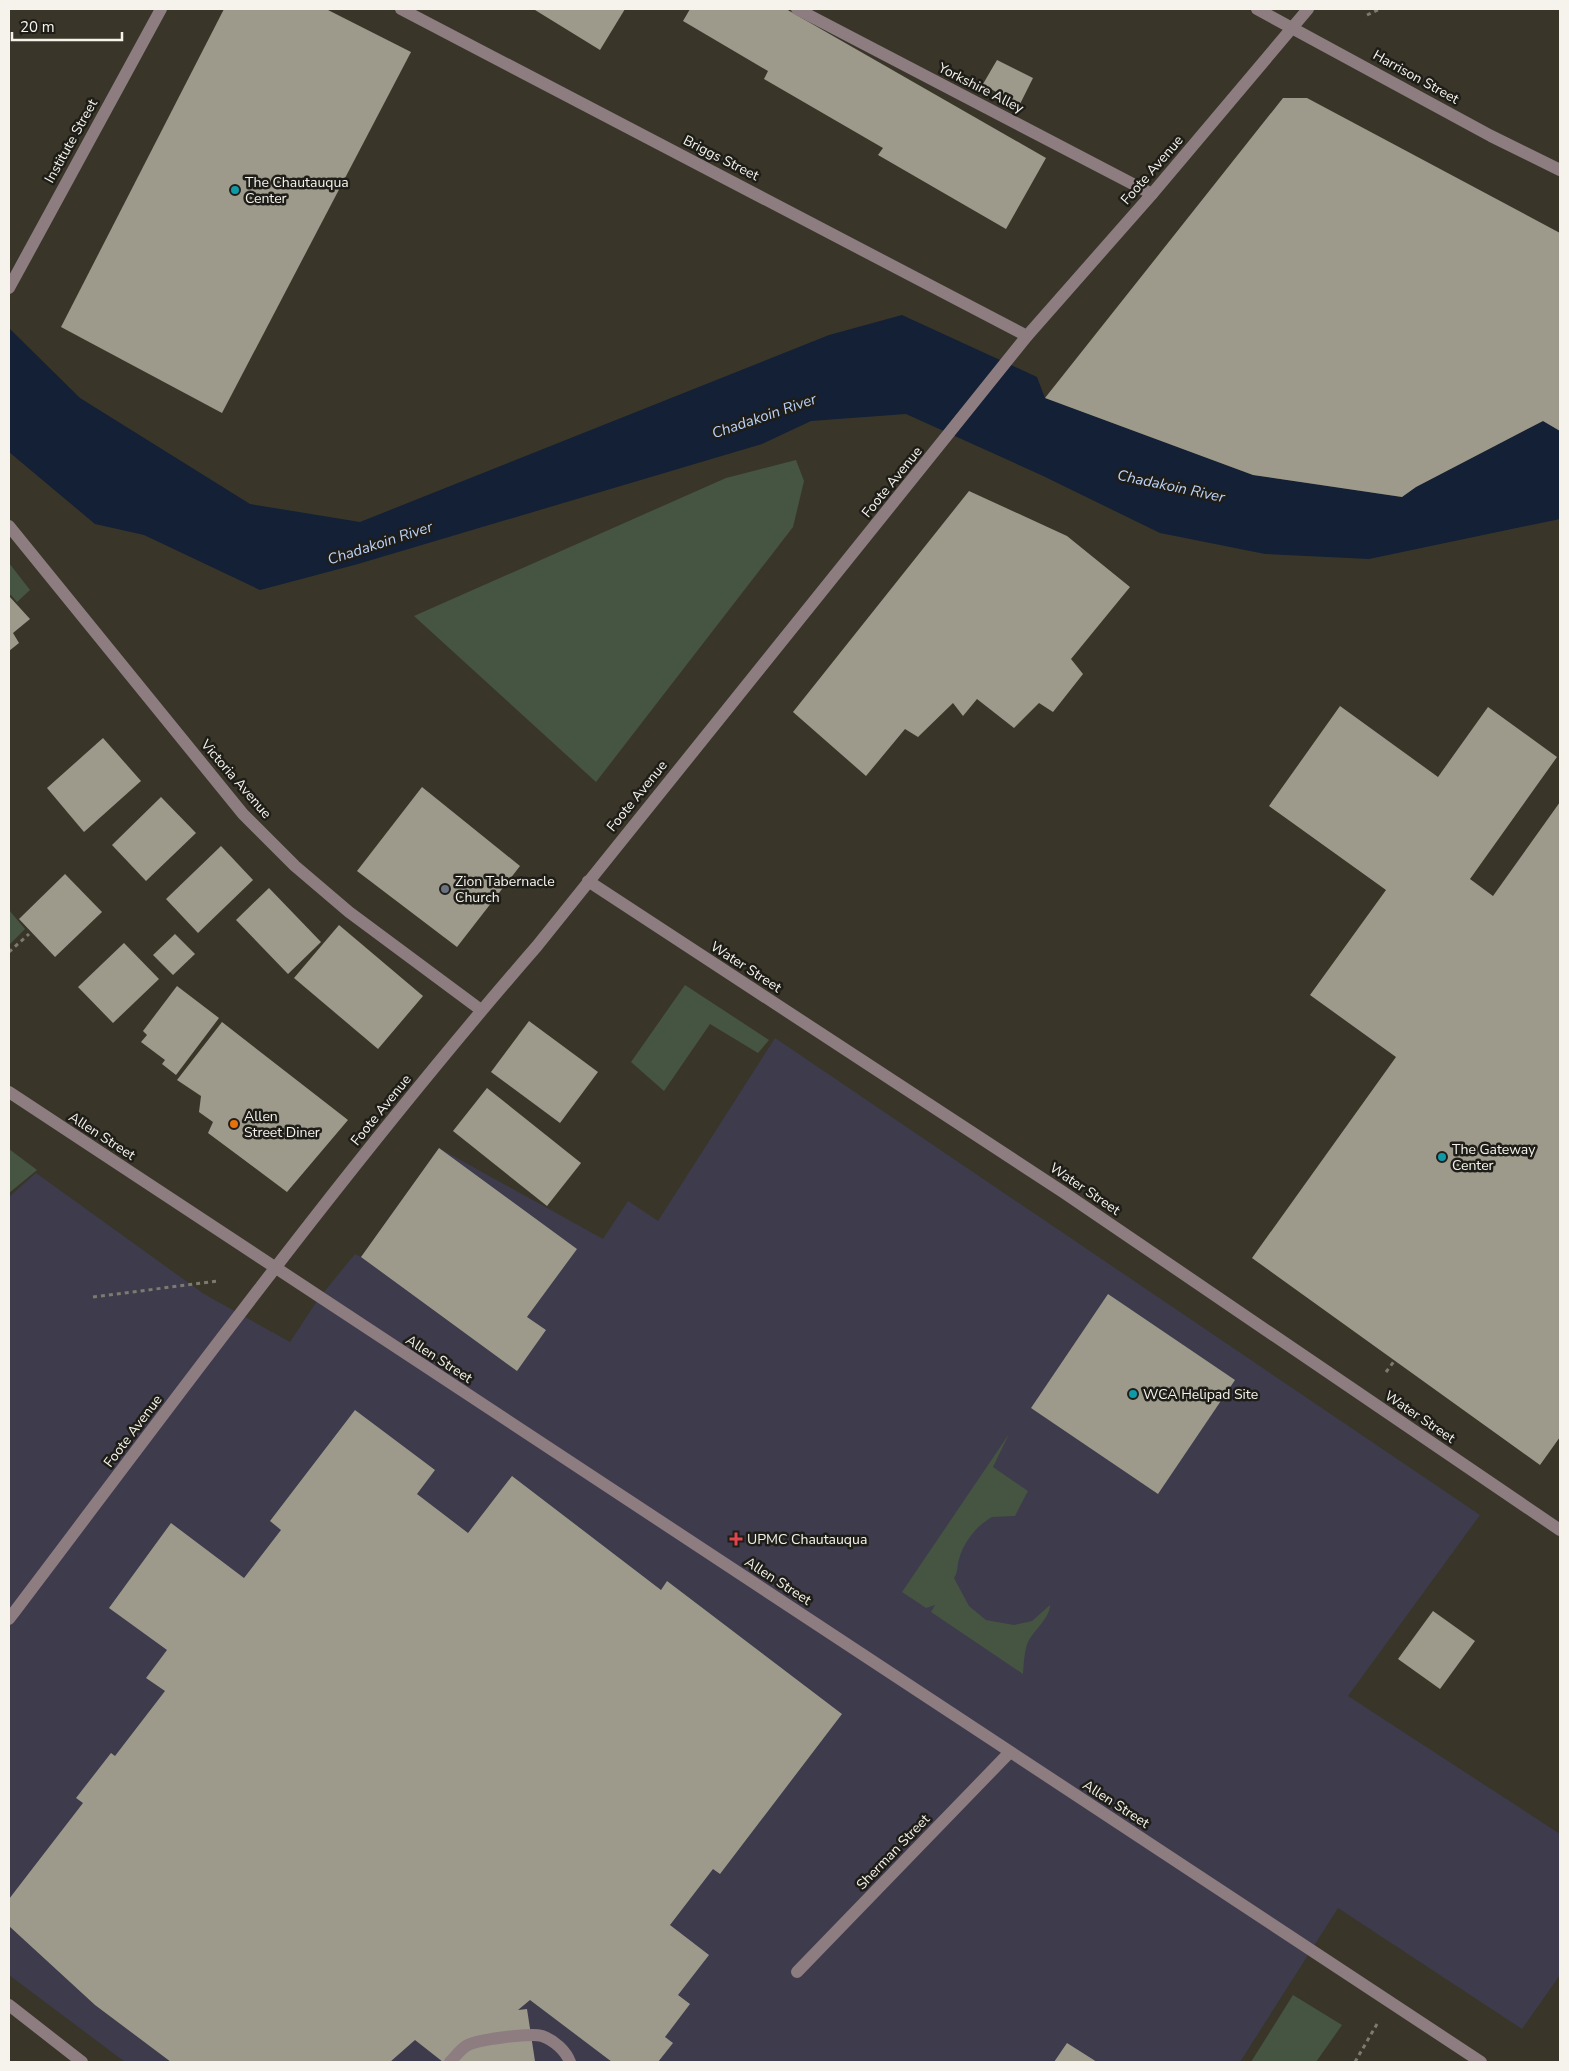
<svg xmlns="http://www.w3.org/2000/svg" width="1569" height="2071" font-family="'Nunito Sans',sans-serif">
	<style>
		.medical { fill: #3d3b4c }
		.green { fill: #465442 }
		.water { fill: #132035 }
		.building { fill: #9d9a8b }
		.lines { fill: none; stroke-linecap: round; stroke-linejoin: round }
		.path { stroke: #7d7a6f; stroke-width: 3; stroke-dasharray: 4 4; stroke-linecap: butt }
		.minor { stroke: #8d7d80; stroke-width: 12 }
		.culture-dot { fill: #0f9aa8; stroke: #1f1d18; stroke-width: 2 }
		.worship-dot { fill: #6b7280; stroke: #1f1d18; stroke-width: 2 }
		.food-dot { fill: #e8710a; stroke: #1f1d18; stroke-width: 2 }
		.health-dot { fill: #e0444e; stroke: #1f1d18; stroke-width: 2 }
		.labels { text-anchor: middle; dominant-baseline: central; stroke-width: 5; stroke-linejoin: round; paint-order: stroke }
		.street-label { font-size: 14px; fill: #f5f3eb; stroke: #1f1d18 }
		.poi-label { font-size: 14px; fill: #f5f3eb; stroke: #1f1d18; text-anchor: start }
		.water-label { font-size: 15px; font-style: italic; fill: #bcd4fb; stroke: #1f1d18 }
	</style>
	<rect width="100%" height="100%" fill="#393629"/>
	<path class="medical" d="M775,1038L1480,1515L1348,1696L1560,1834V1975L1522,2029L1338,1908L1240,2062H125L9,1975V1197L36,1173L204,1294L290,1342L319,1298L355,1254L361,1257L439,1148L603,1239L628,1201L658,1221Z"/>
	<g class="green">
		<path d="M796,460L804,481L793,527L596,782L414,616L726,478Z"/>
		<path d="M9,563L30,590L17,602L11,595L9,596Z"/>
		<path d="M9,910L25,929L9,945Z"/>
		<path d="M685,985L769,1040L758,1053L710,1024L664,1091L631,1062Z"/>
		<path d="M9,1149L37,1170L9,1193Z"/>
		<path d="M1009,1434L993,1467L1028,1491L1015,1516L992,1517C976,1526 964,1542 959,1559C957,1566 958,1572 954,1578L969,1606L986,1620L1014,1625L1032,1621L1050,1605C1050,1618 1034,1630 1028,1642C1024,1651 1024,1664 1023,1674L931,1612L935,1605L926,1608L902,1592Z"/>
		<path d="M1293,1995L1342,2025L1316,2062H1251Z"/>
	</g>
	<path class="water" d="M902,315L1037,377L1045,398L1253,475L1402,497L1416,487L1543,421L1560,431V519L1369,559L1265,554L1160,533L1041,475L906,414L811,421L762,444L358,564L260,590L144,535L95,524L9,452V328L80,398L250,504L360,522L829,335Z"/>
	<g class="building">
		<path d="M224,9H326L411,52L222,413L61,327Z"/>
		<path d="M536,9H625L600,50L535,10Z"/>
		<path d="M690,9H786L1046,158L1006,229L878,155L883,148L764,79L768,71L683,21Z"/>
		<path d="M997,60L1033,78L1019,106L983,84Z"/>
		<path d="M1283,98H1307L1560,233V431L1543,421L1416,487L1402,497L1253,475L1045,398Z"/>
		<path d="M969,491L1067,536L1130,587L1071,659L1083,674L1053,712L1039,703L1014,728L977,699L963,716L953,703L918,737L905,729L866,776L793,712Z"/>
		<path d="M9,596L30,619L13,633L19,643L9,651Z"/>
		<path d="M1340,706L1438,777L1488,707L1557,757L1470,879L1493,896L1560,802V1437L1540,1465L1252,1258L1396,1057L1310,995L1386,890L1269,806Z"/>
		<path d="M103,738L141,781L84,832L47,788Z"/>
		<path d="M422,787L520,866L457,947L357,871Z"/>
		<path d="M161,797L196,833L146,881L112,845Z"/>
		<path d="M221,846L253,880L198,933L166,899Z"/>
		<path d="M65,874L102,912L55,957L19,919Z"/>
		<path d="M269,888L321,942L288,974L236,920Z"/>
		<path d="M339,925L423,996L378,1049L294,978Z"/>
		<path d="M175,934L195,954L173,975L153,955Z"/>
		<path d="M124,943L159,979L113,1023L78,987Z"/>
		<path d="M177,986L219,1018L176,1075L162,1064L165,1060L141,1042L147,1035L143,1031Z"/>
		<path d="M529,1021L598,1072L560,1123L491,1072Z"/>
		<path d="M222,1022L348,1120L287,1192L208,1133L213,1122L199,1112L201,1096L177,1080Z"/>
		<path d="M487,1088L581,1163L547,1206L453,1131Z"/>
		<path d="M439,1148L577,1249L527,1317L546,1330L517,1371L361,1257Z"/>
		<path d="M1108,1294L1235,1380L1158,1494L1031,1408Z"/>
		<path d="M355,1410L435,1470L417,1494L468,1533L512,1476L661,1590L667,1581L842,1714L720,1874L713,1869L670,1925L709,1955L678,1995L690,2004L665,2037L673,2043L658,2062H612L530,2000L518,2010L527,2009L535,2061L443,2062L415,2040L390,2062H171L95,2005L9,1926V1899L83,1803L76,1798L111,1753L115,1756L165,1691L146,1678L167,1650L109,1608L171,1523L244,1578L281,1530L270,1521Z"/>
		<path d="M1433,1611L1475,1641L1440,1689L1398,1659Z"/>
		<path d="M1067,2043L1097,2062H1054Z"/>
	</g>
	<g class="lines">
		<g class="path">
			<path d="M1367,15L1380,9"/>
			<path d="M9,952L29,934"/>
			<path d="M93,1297L218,1281"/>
			<path d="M1386,1372L1395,1360"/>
			<path d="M1355,2062L1377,2024"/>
		</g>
		<g class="minor">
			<path d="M401,9L1027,336"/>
			<path d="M797,9L1152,194"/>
			<path d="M1257,9L1491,136L1560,170"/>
			<path d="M9,288L161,9"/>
			<path d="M9,526L243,814L295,866L349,912L481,1010"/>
			<path d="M588,881L1063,1192L1560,1530"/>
			<path d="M9,1092L1481,2062"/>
			<path d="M9,1619C181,1392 350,1161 537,946L1027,336L1152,194L1308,9"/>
			<path d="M797,1972L1010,1752"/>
			<path d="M9,2005L82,2062"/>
			<path d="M450,2062C455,2057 460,2050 466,2046C477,2039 531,2033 542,2036C554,2040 566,2051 570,2062"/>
		</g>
	</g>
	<g class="culture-dot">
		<circle cx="235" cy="190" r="5"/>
		<circle cx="1442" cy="1157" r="5"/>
		<circle cx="1133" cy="1394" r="5"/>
	</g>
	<circle class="worship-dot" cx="445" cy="889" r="5"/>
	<circle class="food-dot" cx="234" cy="1124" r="5"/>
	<path class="health-dot" d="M733.5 1531.5h5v5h5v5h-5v5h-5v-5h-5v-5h5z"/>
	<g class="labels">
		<g class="street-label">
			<text transform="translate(1416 77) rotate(29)">Harrison Street</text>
			<text transform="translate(981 88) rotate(27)">Yorkshire Alley</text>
			<text transform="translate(71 141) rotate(-61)">Institute Street</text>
			<text transform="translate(721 158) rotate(27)">Briggs Street</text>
			<text transform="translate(1152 170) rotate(-49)">Foote Avenue</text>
			<text transform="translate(892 482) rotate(-51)">Foote Avenue</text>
			<text transform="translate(236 779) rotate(49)">Victoria Avenue</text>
			<text transform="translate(637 796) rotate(-51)">Foote Avenue</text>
			<text transform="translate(746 967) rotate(33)">Water Street</text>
			<text transform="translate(381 1110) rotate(-51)">Foote Avenue</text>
			<text transform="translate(102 1136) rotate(33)">Allen Street</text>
			<text transform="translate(1085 1189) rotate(34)">Water Street</text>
			<text transform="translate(439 1359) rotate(33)">Allen Street</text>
			<text transform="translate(1420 1417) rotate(34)">Water Street</text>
			<text transform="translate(133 1431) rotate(-53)">Foote Avenue</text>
			<text transform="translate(778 1581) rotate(33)">Allen Street</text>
			<text transform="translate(1116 1804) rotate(33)">Allen Street</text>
			<text transform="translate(893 1852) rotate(-46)">Sherman Street</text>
		</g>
		<g class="poi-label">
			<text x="245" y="182">The Chautauqua<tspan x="245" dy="16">Center</tspan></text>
			<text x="455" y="881">Zion Tabernacle<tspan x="455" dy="16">Church</tspan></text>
			<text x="244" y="1116">Allen<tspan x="244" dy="16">Street Diner</tspan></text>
			<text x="1452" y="1149">The Gateway<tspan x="1452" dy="16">Center</tspan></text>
			<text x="1143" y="1394">WCA Helipad Site</text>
			<text x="747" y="1539">UPMC Chautauqua</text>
		</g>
		<g class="water-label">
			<text transform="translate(764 416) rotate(-19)">Chadakoin River</text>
			<text transform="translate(1171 486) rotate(12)">Chadakoin River</text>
			<text transform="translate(380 543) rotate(-18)">Chadakoin River</text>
		</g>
	</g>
	<rect width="1569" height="2071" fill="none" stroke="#f5f3eb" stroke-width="20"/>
	<path d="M12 32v8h110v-8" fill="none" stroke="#f5f3eb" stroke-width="2.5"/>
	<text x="20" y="32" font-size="15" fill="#f5f3eb" stroke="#1f1d18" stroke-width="4" paint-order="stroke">20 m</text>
</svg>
